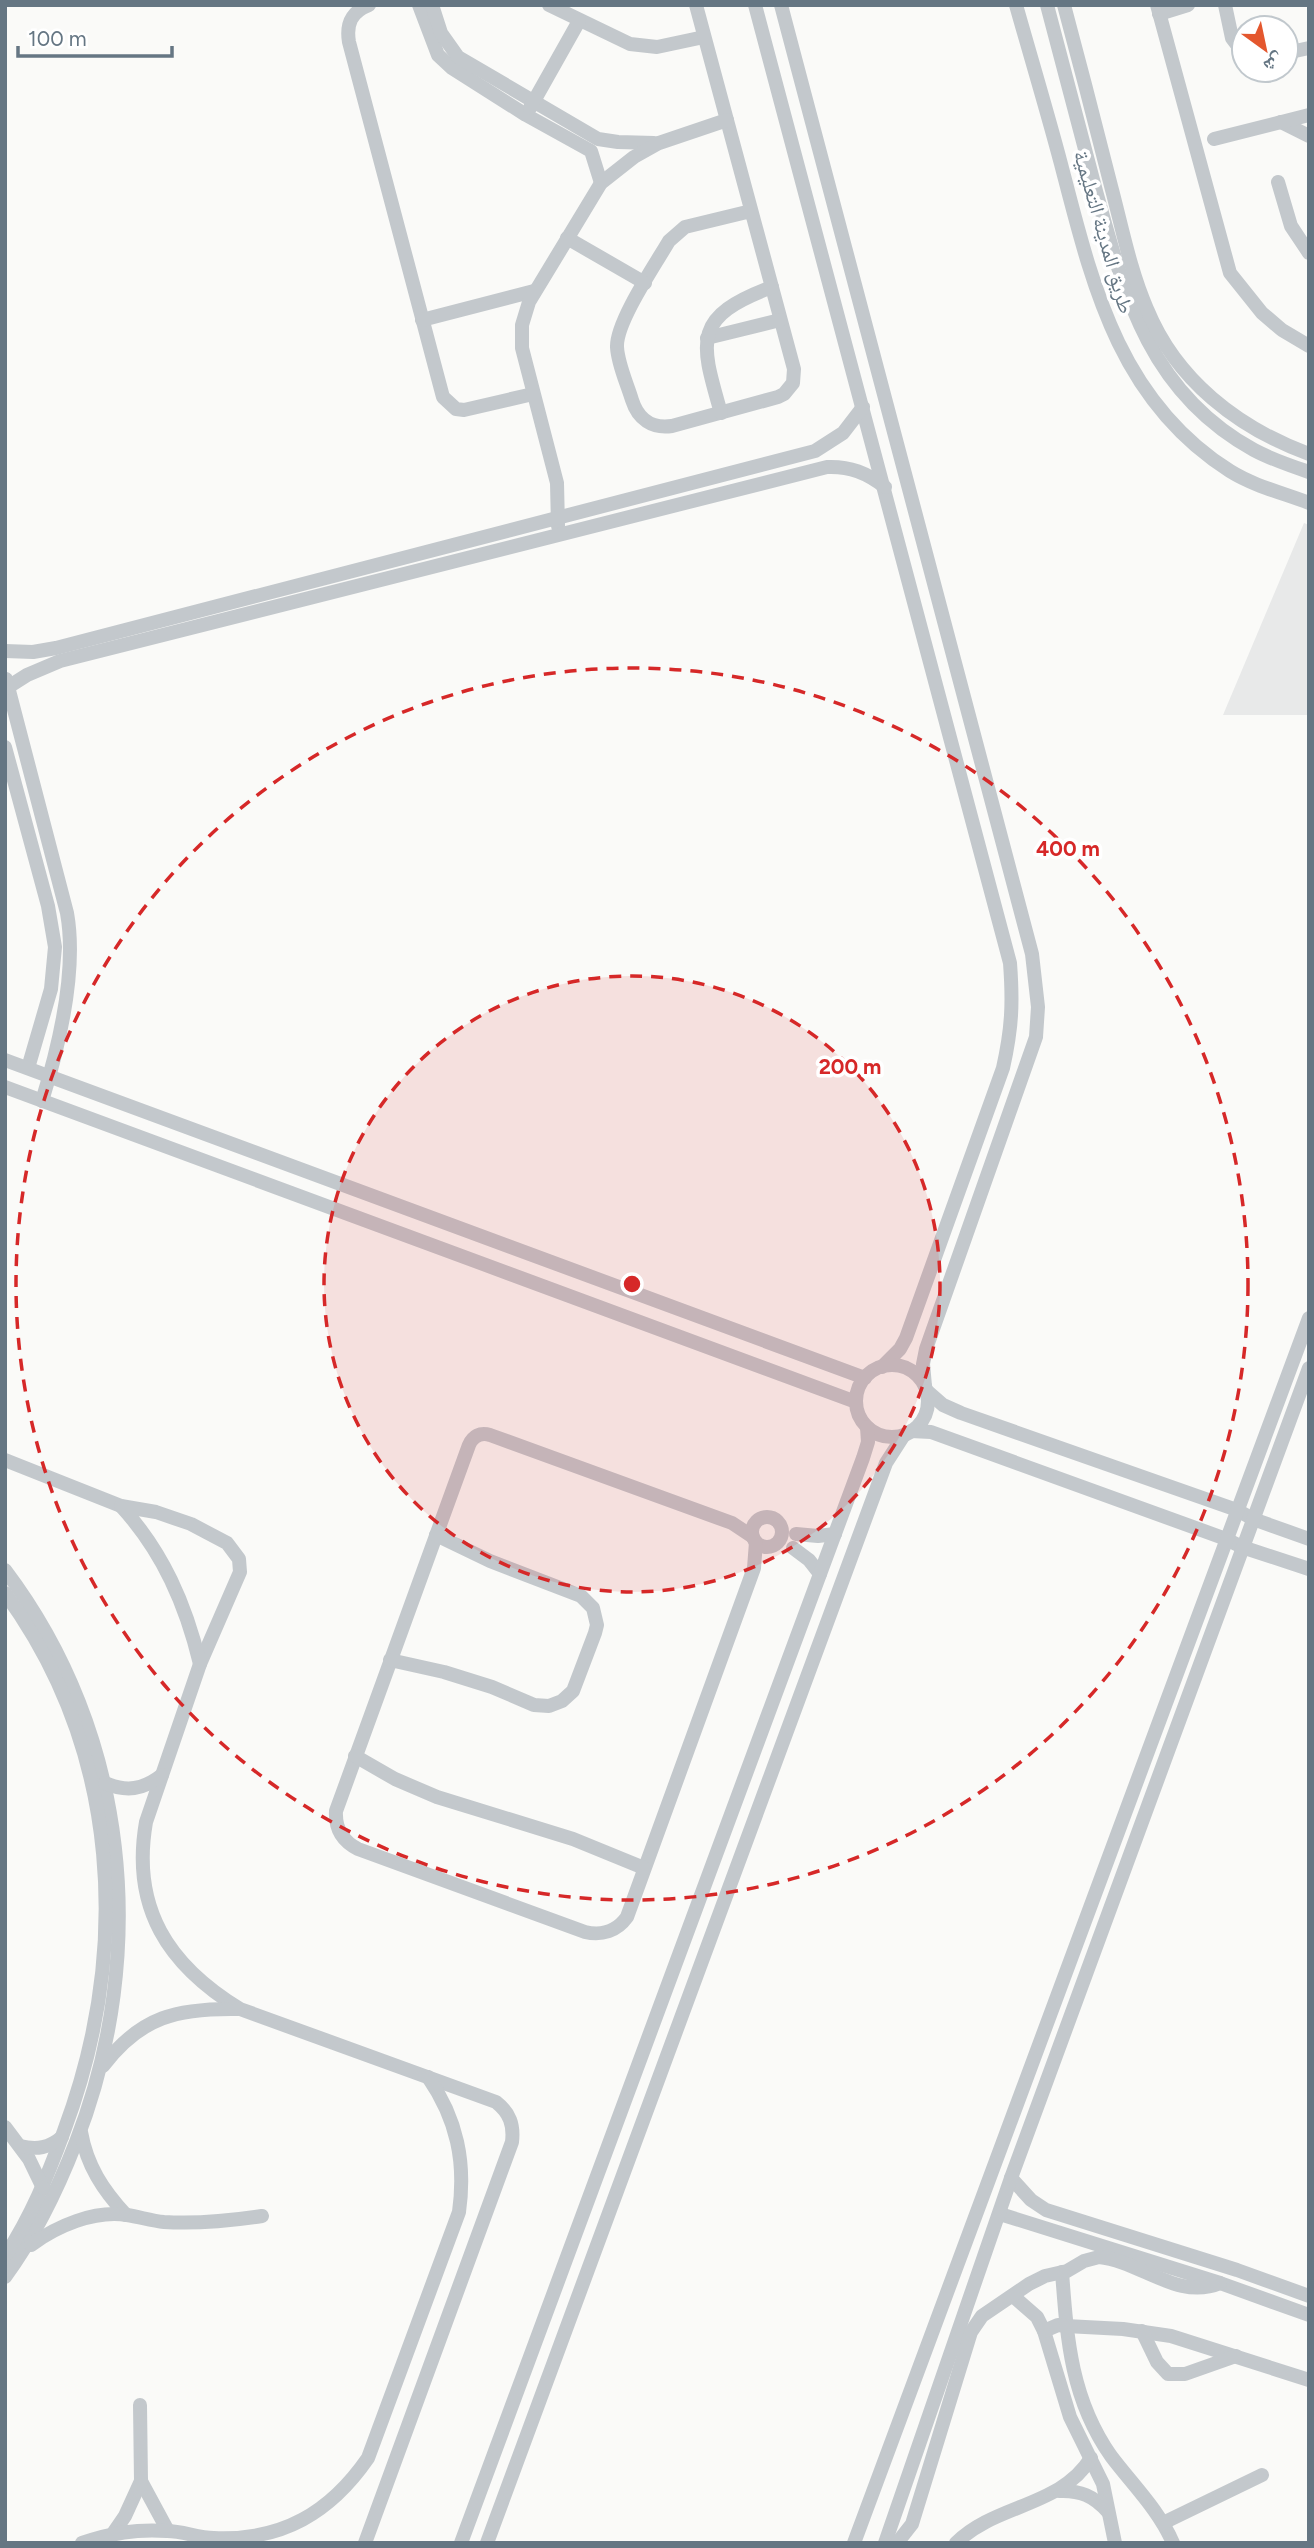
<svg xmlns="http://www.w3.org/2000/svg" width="1314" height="2548" font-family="Figtree,'Noto Naskh Arabic',sans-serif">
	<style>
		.built { fill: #e8e9e9 }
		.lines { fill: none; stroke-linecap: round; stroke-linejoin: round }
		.minor { stroke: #c3c8cc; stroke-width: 14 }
		.ring { fill: none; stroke: #d62828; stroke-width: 3.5; stroke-dasharray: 12 9 }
		.labels { text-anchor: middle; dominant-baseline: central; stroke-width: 7; stroke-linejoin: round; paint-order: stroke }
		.street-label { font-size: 21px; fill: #657683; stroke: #fff }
		.centre { fill: #d62828; stroke: #fff; stroke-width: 3.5 }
		.ring-label { font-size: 21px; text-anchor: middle; font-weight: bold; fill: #d62828; stroke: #fff; stroke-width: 7; stroke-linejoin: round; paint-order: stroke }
	</style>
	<rect width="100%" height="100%" fill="#fafaf8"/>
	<path class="built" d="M1304,523L1309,525V715H1223Z"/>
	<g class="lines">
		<g class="minor">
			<path d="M369,5C351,12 346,24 349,42L443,397L456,409L464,410L533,394"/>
			<path d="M419,5L438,55L452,68L526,115L591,151L601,183"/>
			<path d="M432,5L441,33L458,57L598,139L618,142L654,143"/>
			<path d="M549,5L630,44L657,47L704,37"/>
			<path d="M696,5L794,369L793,383L784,394L778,397L672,426C652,429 638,419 632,400C627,383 618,365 617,347C616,322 655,265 669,241L685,227L751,211"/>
			<path d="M755,5L1010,963C1013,1003 1012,1028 1003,1068L906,1338L900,1349L882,1367"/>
			<path d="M781,5L1032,954L1038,1007L1036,1037L926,1349L923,1364L925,1386"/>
			<path d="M1016,5C1031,58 1047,111 1061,164C1092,283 1118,400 1230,471C1254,486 1283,493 1309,503"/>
			<path d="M1047,5C1063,67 1080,129 1096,191C1125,297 1150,393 1254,450C1271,459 1291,466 1309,472"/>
			<path d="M1064,5C1080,65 1096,126 1111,186C1122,227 1130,270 1147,309C1176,380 1238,428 1309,454"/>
			<path d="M1157,5L1230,273L1262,313L1282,330L1309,346"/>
			<path d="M1225,5L1232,38L1244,54"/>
			<path d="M1159,14L1188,5"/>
			<path d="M1286,53L1309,48"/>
			<path d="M530,108L579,21"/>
			<path d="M1281,122L1309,136"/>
			<path d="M1214,139L1309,115"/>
			<path d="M1278,182L1291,226L1309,253"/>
			<path d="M567,238L645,283"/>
			<path d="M422,320L534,291"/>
			<path d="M707,338L780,320"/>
			<path d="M721,413C700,340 692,317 772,287"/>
			<path d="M558,526L557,483L522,348V325L529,302L601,183L634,157L659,143L727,120"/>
			<path d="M5,651L33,652L56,648L815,451L843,433L863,407"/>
			<path d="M6,679L67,913C77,969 59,1046 42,1101"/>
			<path d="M5,689L27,675L60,661L827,467C850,466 867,473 885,487"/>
			<path d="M5,747L48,906L55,947L51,989L28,1068"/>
			<path d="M5,1060L865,1378"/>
			<path d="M5,1087L856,1402"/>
			<circle cx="892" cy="1401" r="36"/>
			<path d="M927,1391L943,1405L961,1413L1237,1510L1253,1519L1309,1539"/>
			<path d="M911,1431L931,1432L1226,1539L1242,1547L1309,1569"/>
			<path d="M5,1460L121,1506L156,1512L191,1524L227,1543L239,1559L240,1572L200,1664L146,1822C131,1908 168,1965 240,2009L496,2102C510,2113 514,2125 512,2142L365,2543"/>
			<path d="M121,1506C163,1552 186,1605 200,1664"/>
			<circle cx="767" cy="1532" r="15"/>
			<path d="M796,1534L818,1536L835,1534"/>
			<path d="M753,1537L732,1523L490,1435C480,1432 473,1436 469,1445L336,1811C335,1828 342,1841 358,1849L585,1932C602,1936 617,1931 627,1917L754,1568L756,1542"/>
			<path d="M793,1548L809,1560L820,1574"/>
			<path d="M5,1570C129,1734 150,1952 76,2142C57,2191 36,2235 5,2277"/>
			<path d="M5,1593C121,1752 131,1951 64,2131C48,2175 31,2217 5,2256"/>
			<path d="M390,1660L444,1672L492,1687L534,1705L549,1706L562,1701L573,1691L595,1633L597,1625L593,1608L581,1596L490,1561L436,1535"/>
			<path d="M355,1756L395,1779L437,1797L573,1839L644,1868"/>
			<path d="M105,1783C126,1792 143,1790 162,1775"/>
			<path d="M103,2066C141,2016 178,2008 238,2009"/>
			<path d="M5,2127L29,2159L43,2188"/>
			<path d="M81,2132C87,2166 103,2190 126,2215"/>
			<path d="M20,2146C37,2150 49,2148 62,2137"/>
			<path d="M1011,2178L1031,2200L1046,2210L1237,2270L1309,2296"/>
			<path d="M1000,2214L1220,2283L1309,2315"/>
			<path d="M31,2245C57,2226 94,2210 127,2215C140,2217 152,2221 164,2222C197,2224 229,2221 262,2216"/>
			<path d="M1062,2272C1067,2339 1071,2399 1111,2456C1132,2484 1159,2510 1173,2543"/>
			<path d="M1013,2296L1037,2317L1044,2331L1070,2417L1103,2484L1115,2543"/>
			<path d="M1044,2331L1058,2325L1066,2326L1123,2329L1171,2336L1309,2380"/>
			<path d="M1142,2331L1157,2362L1168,2374H1185L1236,2356"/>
			<path d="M141,2481L168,2531"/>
			<path d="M1059,2491C1080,2490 1094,2496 1108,2512"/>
			<path d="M1163,2523L1262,2475"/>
			<path d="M114,2532L125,2516L141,2481L140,2405"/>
			<path d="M82,2543C112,2533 135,2529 167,2531C183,2531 198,2538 214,2538C282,2541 330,2513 368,2458L459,2212C466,2162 457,2119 428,2077"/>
			<path d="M461,2543L863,1458L868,1442L867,1427"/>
			<path d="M487,2543L886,1463L904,1435"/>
			<path d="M854,2543L1309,1318"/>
			<path d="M885,2543L1011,2178L1309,1368"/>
			<path d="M897,2543L912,2524L971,2332L982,2316L1029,2284L1045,2276L1067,2271L1084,2261L1099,2257C1140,2261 1178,2301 1220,2283"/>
			<path d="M956,2543C995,2504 1061,2507 1091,2458"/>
		</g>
	</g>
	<circle cx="632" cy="1284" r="308" fill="#d62828" fill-opacity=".12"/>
	<g class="ring">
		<circle cx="632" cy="1284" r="308"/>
		<circle cx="632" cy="1284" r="616"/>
	</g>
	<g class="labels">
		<g class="street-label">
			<text transform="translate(1104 232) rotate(74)">طريق المدينة التعليمية</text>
		</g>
	</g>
	<circle cx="632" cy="1284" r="10" class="centre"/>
	<g class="ring-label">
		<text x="1068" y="856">400 m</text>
		<text x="850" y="1074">200 m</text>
	</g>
	<rect width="1314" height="2548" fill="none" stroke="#657683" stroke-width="14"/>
	<g transform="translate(1265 49) rotate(147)"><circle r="33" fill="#ffffff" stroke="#c1c8cd" stroke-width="2"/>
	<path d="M0-5L12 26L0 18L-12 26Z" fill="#e4572e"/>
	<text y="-10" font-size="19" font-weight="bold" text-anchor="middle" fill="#657683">ش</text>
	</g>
	<path d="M18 46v10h154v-10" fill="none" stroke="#657683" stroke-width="3.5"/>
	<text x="28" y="46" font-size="21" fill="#657683" stroke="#ffffff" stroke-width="5" paint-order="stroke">100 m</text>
</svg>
